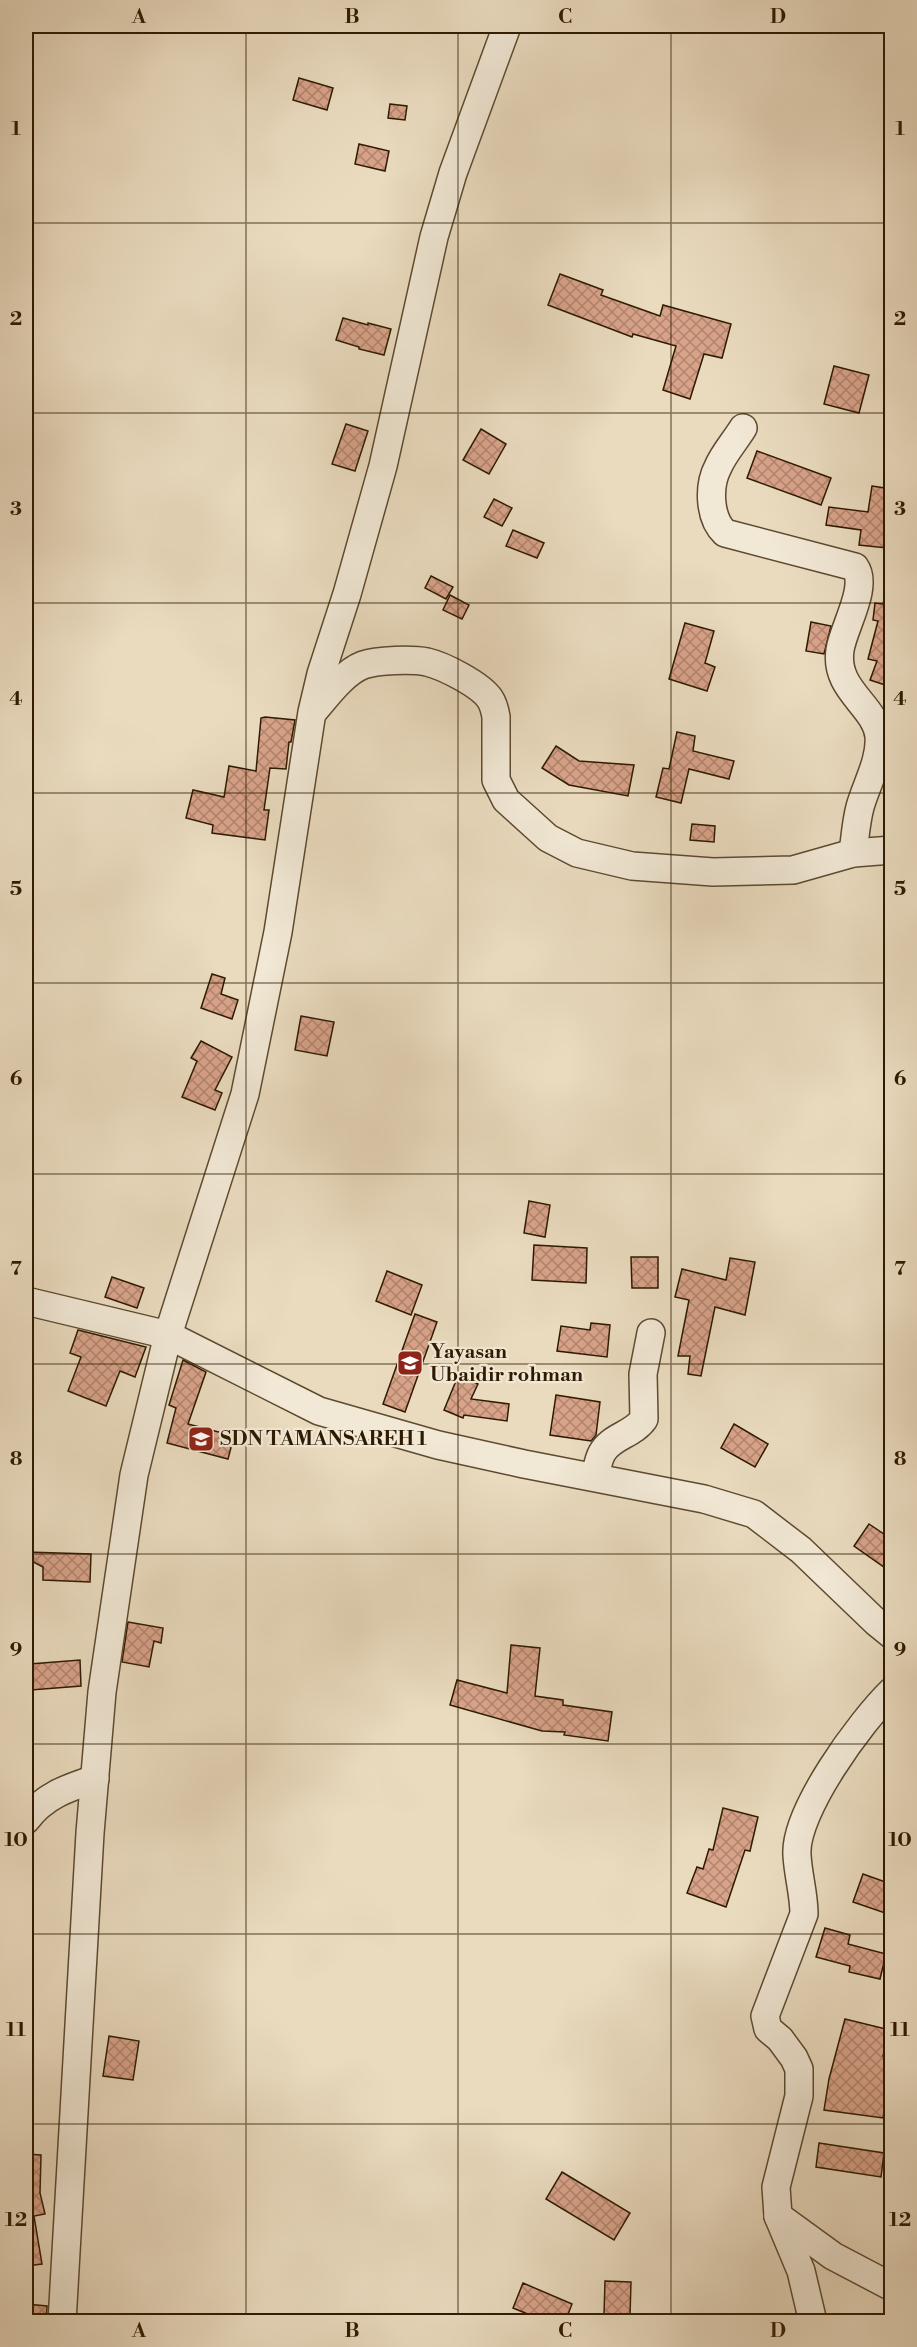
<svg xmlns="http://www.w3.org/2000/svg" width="917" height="2347" font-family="'Libre Bodoni',serif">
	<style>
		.building { fill: url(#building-cross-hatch); stroke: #2e1a01; stroke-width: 1.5 }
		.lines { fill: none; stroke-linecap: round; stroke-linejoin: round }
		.minor-casing { stroke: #5d4a30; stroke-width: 30 }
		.minor { stroke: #f1e8d5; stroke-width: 27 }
		.grid { fill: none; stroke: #2e1a01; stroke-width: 1.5; stroke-opacity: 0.55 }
		.labels { text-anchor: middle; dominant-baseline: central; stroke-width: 4.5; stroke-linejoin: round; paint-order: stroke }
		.poi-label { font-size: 20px; font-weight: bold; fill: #2e1a01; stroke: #f1e8d5; text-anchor: start }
		.neatline { fill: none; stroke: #2e1a01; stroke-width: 2 }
		.grid-label { font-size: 20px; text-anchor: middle; font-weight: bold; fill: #2e1a01 }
	</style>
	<defs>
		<pattern id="building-cross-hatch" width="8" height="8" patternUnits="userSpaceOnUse" patternTransform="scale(1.5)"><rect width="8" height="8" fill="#d9a38a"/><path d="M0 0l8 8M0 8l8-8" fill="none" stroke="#b0846e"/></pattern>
	</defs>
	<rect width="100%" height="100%" fill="#eadbbf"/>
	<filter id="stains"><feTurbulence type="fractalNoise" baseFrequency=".00333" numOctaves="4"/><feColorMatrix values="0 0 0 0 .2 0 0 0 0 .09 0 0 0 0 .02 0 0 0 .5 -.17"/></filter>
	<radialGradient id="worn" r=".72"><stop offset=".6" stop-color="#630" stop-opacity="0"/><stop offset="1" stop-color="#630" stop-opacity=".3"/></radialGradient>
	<g class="building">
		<path d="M299,78L333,88L327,110L293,100Z"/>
		<path d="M390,104L407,106L405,120L388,118Z"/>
		<path d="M359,144L389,151L385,171L355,164Z"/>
		<path d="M560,274L603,290L601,295L660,316L663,305L731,324L722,358L704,354L690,399L663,390L676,346L633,334L632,337L548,305Z"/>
		<path d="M343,318L368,325V323L391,329L384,355L359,349V347L336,340Z"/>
		<path d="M834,366L869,375L859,413L824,404Z"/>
		<path d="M346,424L368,431L355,471L332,464Z"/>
		<path d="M481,429L506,444L489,474L463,460Z"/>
		<path d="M757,451L831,478L821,505L747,478Z"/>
		<path d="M872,486L891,489L887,548L859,545L861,530L826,525L829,507L868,512Z"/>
		<path d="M494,499L512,508L502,526L484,517Z"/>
		<path d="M513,530L544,543L537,558L506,546Z"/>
		<path d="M431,576L453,587L446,599L425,588Z"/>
		<path d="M887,588L891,589V687L870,680L877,661L868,659L878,621L873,620L875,603L883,604Z"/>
		<path d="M450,595L469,605L462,619L443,610Z"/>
		<path d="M811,622L831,626L824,654L806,651Z"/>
		<path d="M685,623L714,631L705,663L715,667L707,691L669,679Z"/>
		<path d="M265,717L295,720L291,742H289L286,769L270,768L264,810H269L265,840L212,833L213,825L186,818L193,790L224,797L229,766L256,771L261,718Z"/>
		<path d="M677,732L695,736L693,751L734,761L729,779L689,769L681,803L656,797L663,768L669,769Z"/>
		<path d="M556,746L579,761L634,765L628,796L569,785L542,768Z"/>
		<path d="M692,824L715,826L714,842L690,840Z"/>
		<path d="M212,974L225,978L221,994L238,1000L232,1019L201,1008Z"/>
		<path d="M301,1016L334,1022L327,1056L295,1050Z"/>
		<path d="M201,1041L232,1057L215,1090L222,1093L215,1110L182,1097L197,1061L191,1058Z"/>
		<path d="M529,1201L550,1205L545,1237L524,1233Z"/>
		<path d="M534,1245L587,1248L586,1283L532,1280Z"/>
		<path d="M631,1257H658V1288H632Z"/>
		<path d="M730,1258L755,1262L745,1315L715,1307L701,1376L688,1374L690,1356H678L689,1300L675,1297L682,1269L726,1280Z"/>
		<path d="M387,1271L422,1285L411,1315L376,1301Z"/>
		<path d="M112,1277L144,1288L137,1308L105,1297Z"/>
		<path d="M415,1314L437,1322L405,1412L383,1404Z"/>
		<path d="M591,1323L610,1325L607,1357L557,1351L561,1326L590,1330Z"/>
		<path d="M78,1330L146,1347L135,1377L120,1371L106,1406L68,1391L81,1357L70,1353Z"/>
		<path d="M183,1360L206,1372L188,1424L234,1436L228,1459L167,1443L176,1408L169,1405Z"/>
		<path d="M458,1376L478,1384L471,1399L509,1404L507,1421L464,1415L463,1418L444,1410Z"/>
		<path d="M556,1395L600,1402L596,1435L591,1441L550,1435Z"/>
		<path d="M734,1424L768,1444L755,1467L721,1448Z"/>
		<path d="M869,1524L891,1539V1572L854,1546Z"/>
		<path d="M26,1552L91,1554L90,1582L43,1580V1567L26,1558Z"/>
		<path d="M128,1622L163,1628L161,1643L154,1641L149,1667L122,1662Z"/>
		<path d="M511,1645L540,1648L535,1696L563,1700V1705L612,1712L608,1741L564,1735L565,1732L542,1731L450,1705L457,1680L507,1693Z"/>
		<path d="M80,1660L81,1686L31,1690L30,1664Z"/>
		<path d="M723,1808L758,1817L750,1851L745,1850L726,1907L687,1893L697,1867L703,1869L709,1849L713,1850Z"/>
		<path d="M863,1874L891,1884V1915L853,1902Z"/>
		<path d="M825,1928L850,1935L848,1944L886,1954L880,1979L849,1972L850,1966L816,1957Z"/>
		<path d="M845,2019L890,2030L883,2056L891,2058V2086L888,2085L883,2118L824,2110L829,2079Z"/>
		<path d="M109,2036L139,2041L133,2080L103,2076Z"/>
		<path d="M819,2143L884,2153L881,2177L816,2167Z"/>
		<path d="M26,2154L41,2155L40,2193L45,2214L34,2216L42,2264L26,2266Z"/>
		<path d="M562,2172L630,2213L614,2240L546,2199Z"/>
		<path d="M605,2281L631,2282L630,2316L604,2315Z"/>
		<path d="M523,2283L572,2304L565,2322H547L513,2308Z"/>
		<path d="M26,2304L47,2306L46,2322H26Z"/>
	</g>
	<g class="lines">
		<defs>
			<g id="minor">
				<path d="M743,428C735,441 724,453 718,467C708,486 709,518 725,533L855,567C869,587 843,628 840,650C834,690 875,705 879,736C881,760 866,785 860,807C856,822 855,838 853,853"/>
				<path d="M313,712C327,696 343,673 363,665C378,660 412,659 427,662C444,666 481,685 490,699C494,705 495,711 496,717V780L506,800L548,838L577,853L632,866L713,872L793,870L853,853L892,850"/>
				<path d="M26,1301L168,1335L319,1411L438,1445L524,1464L704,1499L754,1514L801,1550L876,1622L892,1635"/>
				<path d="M595,1477C597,1469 598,1460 602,1453C611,1436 633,1435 644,1419L643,1374L651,1333"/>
				<path d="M892,1691C861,1721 794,1812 797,1855C798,1875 804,1894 804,1914L765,2016L768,2029L780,2039L794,2058L799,2069V2096L776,2187L778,2216L833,2256L892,2287"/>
				<path d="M26,1820C44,1796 67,1788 95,1779"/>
				<path d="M778,2216L801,2271L813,2322"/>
				<path d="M62,2322L90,1833L102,1692L134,1475L168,1335L245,1094L278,932L312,712L321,674L347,594L383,466L434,237L453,173L507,26"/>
			</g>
		</defs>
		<use href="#minor" class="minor-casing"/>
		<use href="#minor" class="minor"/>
	</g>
	<path class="grid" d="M246,26V2322M458,26V2322M671,26V2322M26,223H892M26,413H892M26,603H892M26,793H892M26,983H892M26,1174H892M26,1364H892M26,1554H892M26,1744H892M26,1934H892M26,2124H892"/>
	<defs>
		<symbol id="school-square" viewBox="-11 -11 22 22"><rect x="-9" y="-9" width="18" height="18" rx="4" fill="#8f2418" stroke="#f1e8d5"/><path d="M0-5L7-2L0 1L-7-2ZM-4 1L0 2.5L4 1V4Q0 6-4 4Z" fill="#fff"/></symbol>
	</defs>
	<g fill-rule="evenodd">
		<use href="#school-square" x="395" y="1348" width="30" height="30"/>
		<use href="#school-square" x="186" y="1424" width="30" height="30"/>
	</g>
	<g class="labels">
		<g class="poi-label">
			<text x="430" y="1352">Yayasan<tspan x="430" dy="23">Ubaidir rohman</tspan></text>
			<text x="220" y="1439">SDN TAMANSAREH 1</text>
		</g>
	</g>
	<rect width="917" height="2347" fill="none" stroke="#eadbbf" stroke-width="66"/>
	<rect x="33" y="33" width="851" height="2281" class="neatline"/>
	<g class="grid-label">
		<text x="139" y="23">A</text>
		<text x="352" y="23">B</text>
		<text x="565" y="23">C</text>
		<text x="778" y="23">D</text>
		<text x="16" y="135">1</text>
		<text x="900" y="135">1</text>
		<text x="16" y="325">2</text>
		<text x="900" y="325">2</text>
		<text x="16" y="515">3</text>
		<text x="900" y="515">3</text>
		<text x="16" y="705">4</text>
		<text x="900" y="705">4</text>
		<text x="16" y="895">5</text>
		<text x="900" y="895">5</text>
		<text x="16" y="1085">6</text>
		<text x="900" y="1085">6</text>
		<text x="16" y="1275">7</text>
		<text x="900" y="1275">7</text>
		<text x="16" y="1465">8</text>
		<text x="900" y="1465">8</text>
		<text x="16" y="1656">9</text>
		<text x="900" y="1656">9</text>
		<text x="16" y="1846">10</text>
		<text x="900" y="1846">10</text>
		<text x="16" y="2036">11</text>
		<text x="900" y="2036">11</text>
		<text x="16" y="2226">12</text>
		<text x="900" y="2226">12</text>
		<text x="139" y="2337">A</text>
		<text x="352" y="2337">B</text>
		<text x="565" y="2337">C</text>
		<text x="778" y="2337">D</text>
	</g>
	<rect width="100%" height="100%" filter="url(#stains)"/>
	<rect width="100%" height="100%" fill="url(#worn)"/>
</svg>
